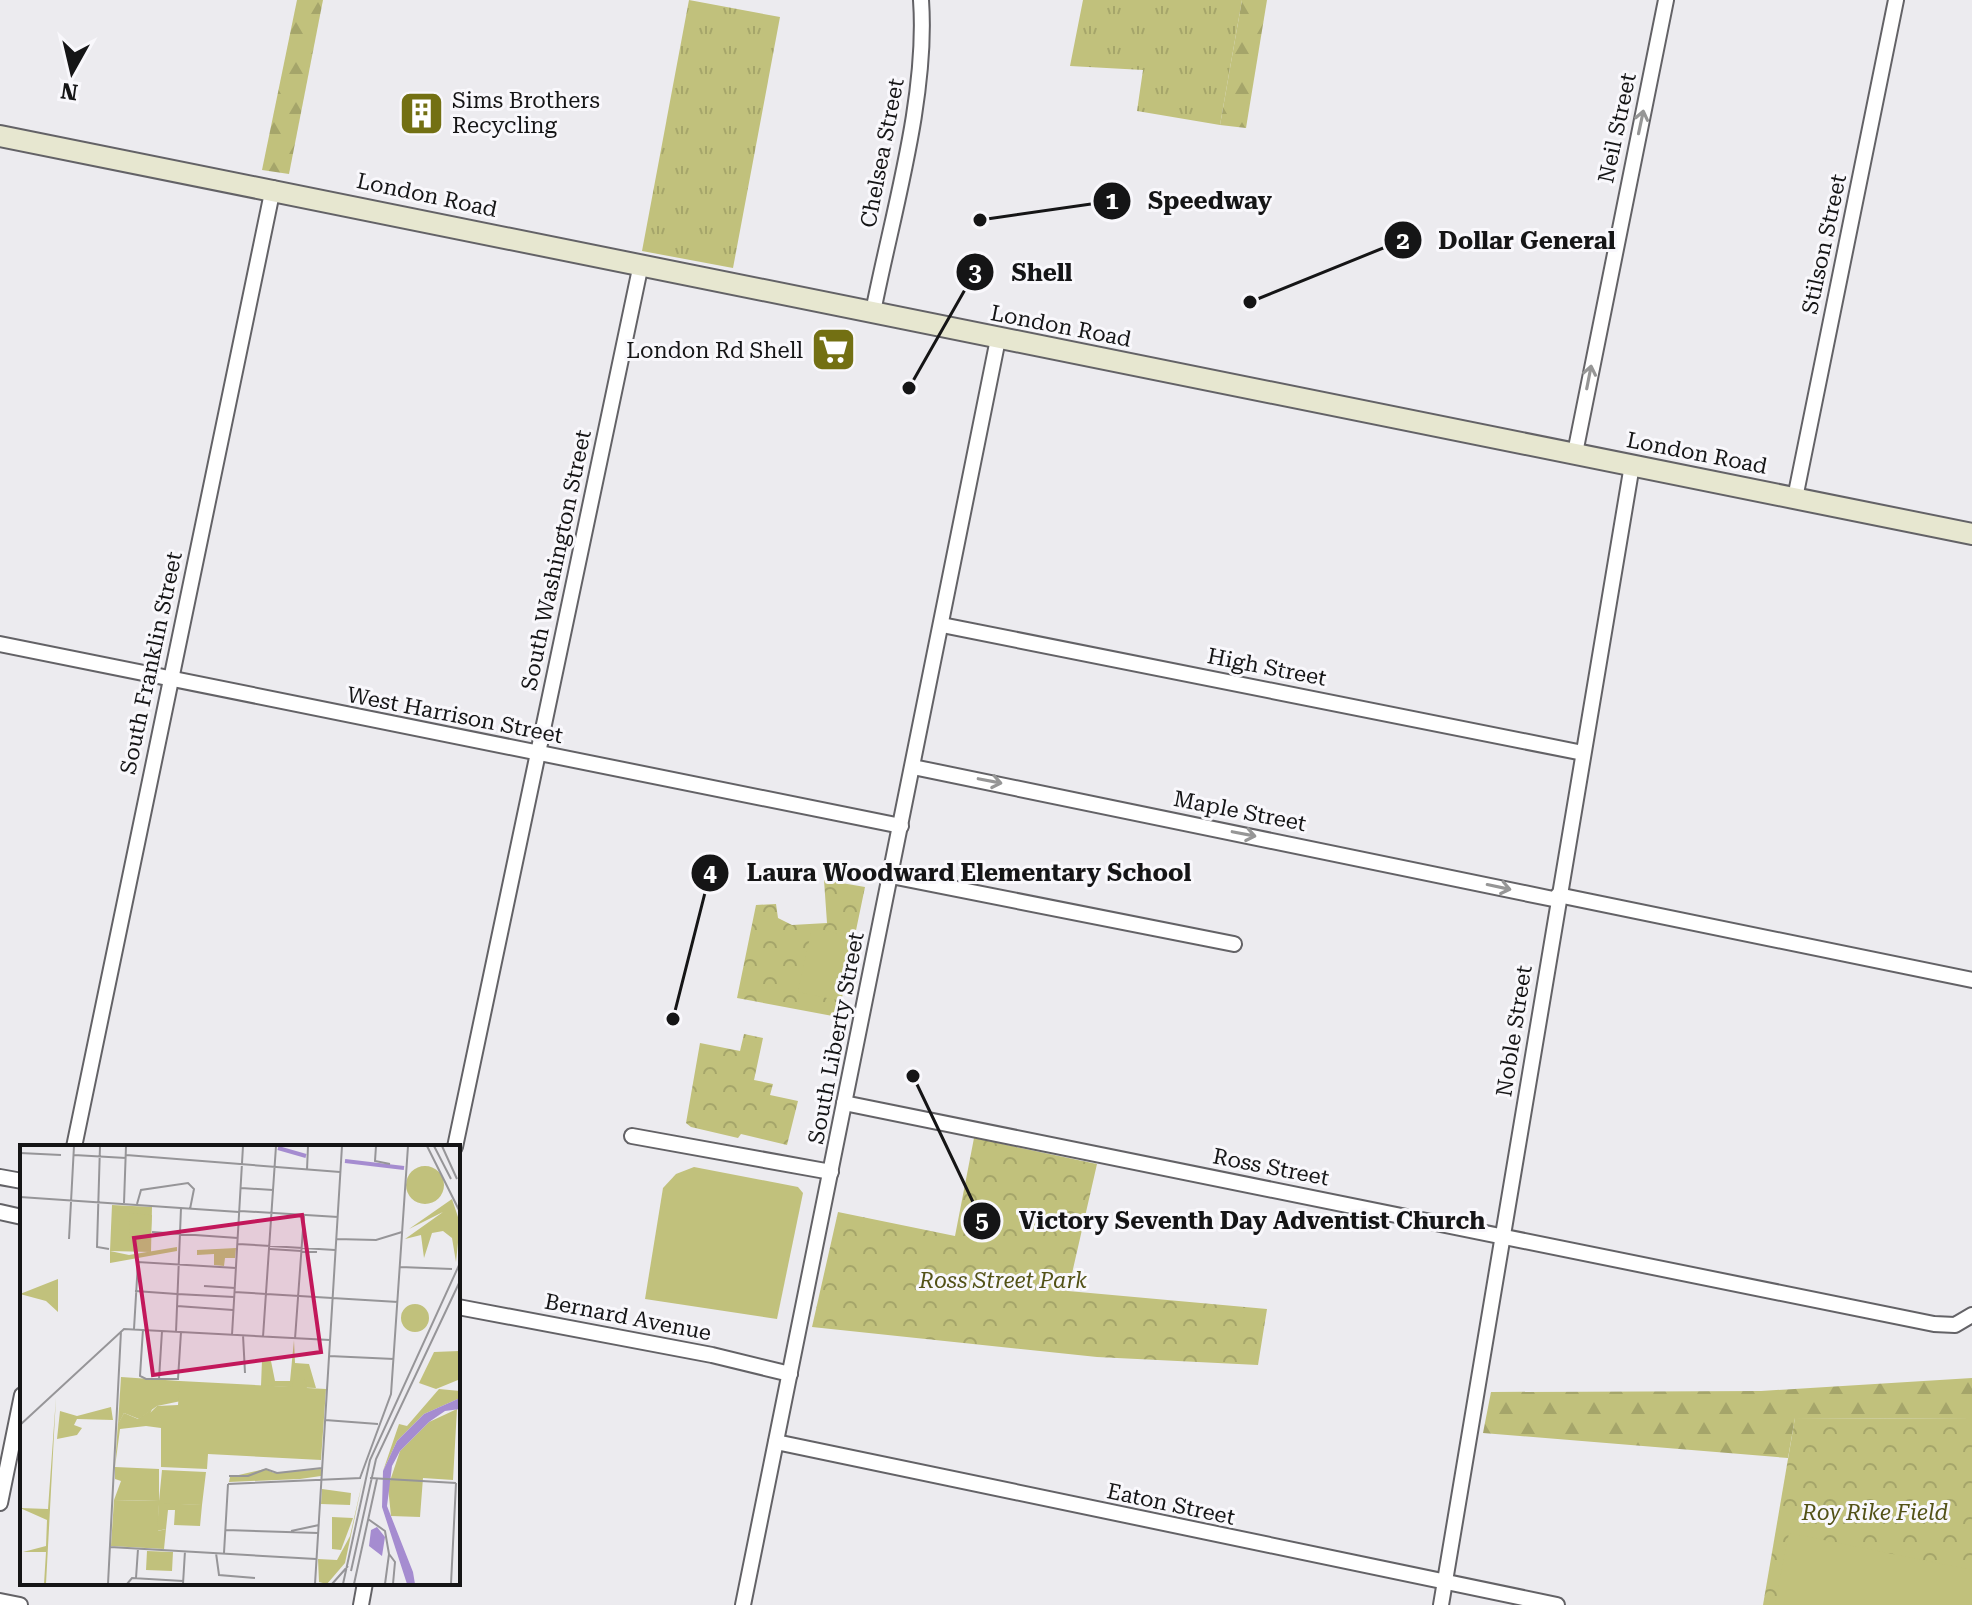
<svg xmlns="http://www.w3.org/2000/svg" width="1972" height="1605" font-family="'Roboto Serif',serif">
	<style>
		.grass { fill: url(#grass-tufts) }
		.forest { fill: url(#forest-firs) }
		.park { fill: url(#park-crowns) }
		.pitch { fill: #c1c17c }
		.lines { fill: none; stroke-linecap: round; stroke-linejoin: round }
		.street-casing { stroke: #636266; stroke-width: 18 }
		.secondary-casing { stroke: #636266; stroke-width: 24 }
		.street { stroke: #fff; stroke-width: 14 }
		.secondary { stroke: #e7e7d0; stroke-width: 20 }
		.oneway { stroke: #969696 }
		.labels { text-anchor: middle; dominant-baseline: central; stroke-width: 6; stroke-linejoin: round; paint-order: stroke }
		.poi-label { font-size: 22px; fill: #151516; stroke: #f9f8fc; text-anchor: start }
		.street-label { font-size: 22px; fill: #151516; stroke: #f9f8fc }
		.park-label { font-size: 22px; font-style: italic; fill: #535217; stroke: #f9f8fc }
		.inset-river { fill: none; stroke: #a58cd0; stroke-width: 4 }
		.inset-road { fill: none; stroke: #969598; stroke-width: 2 }
		.view { fill: #c2185b; fill-opacity: 0.15; stroke: #c2185b; stroke-width: 4 }
		.inset-edge { fill: none; stroke: #151516; stroke-width: 4 }
		.leader { fill: none; stroke: #151516; stroke-width: 3 }
		.callout-dot { fill: #151516; stroke: #f9f8fc; stroke-width: 3 }
		.mark-label { font-size: 24px; text-anchor: middle; font-weight: bold; fill: #fff }
		.callout-label { font-size: 24px; text-anchor: middle; font-weight: bold; fill: #151516; stroke: #f9f8fc; stroke-width: 6; stroke-linejoin: round; paint-order: stroke }
	</style>
	<defs>
		<pattern id="grass-tufts" width="24" height="20" patternUnits="userSpaceOnUse" patternTransform="scale(2)"><rect width="24" height="20" fill="#c1c17c"/><path d="M3 7l-1-3M5 7V3M7 7l1-3M15 17l-1-3M17 17v-4M19 17l1-3" fill="none" stroke="#a5a56a"/></pattern>
		<pattern id="forest-firs" width="22" height="20" patternUnits="userSpaceOnUse" patternTransform="scale(2)"><rect width="22" height="20" fill="#c1c17c"/><path d="M5 1l3.5 6h-7zM16 11l3.5 6h-7z" fill="#a5a56a"/></pattern>
		<pattern id="park-crowns" width="20" height="18" patternUnits="userSpaceOnUse" patternTransform="scale(2)"><rect width="20" height="18" fill="#c1c17c"/><path d="M2 6a3 3 0 1 1 6 0M12 15a3 3 0 1 1 6 0" fill="none" stroke="#a5a56a"/></pattern>
	</defs>
	<rect width="100%" height="100%" fill="#ecebef"/>
	<g class="grass">
		<path d="M689,0L780,17L733,268L642,251Z"/>
		<path d="M1083,0H1242L1220,125L1137,111L1143,70L1070,66Z"/>
	</g>
	<g class="forest">
		<path d="M297,0H323L289,174L262,170Z"/>
		<path d="M1242,0H1267L1246,128L1220,125Z"/>
		<path d="M1972,1378V1419L1795,1418L1788,1458L1483,1433L1491,1392L1761,1391Z"/>
	</g>
	<g class="park">
		<path d="M824,880L865,887L838,1017L737,998L756,905L776,904L778,918L792,925L827,923Z"/>
		<path d="M744,1034L763,1038L754,1080L773,1084L770,1095L798,1101L787,1145L741,1134L738,1138L691,1127L686,1123L700,1043L740,1051Z"/>
		<path d="M974,1138L1097,1164L1068,1291L1267,1309L1258,1365L1097,1357L812,1327L838,1212L955,1236Z"/>
		<path d="M1795,1418L1972,1419V1605H1763Z"/>
	</g>
	<g class="pitch">
		<path d="M812,928L850,936L837,1000L798,992Z"/>
		<path d="M694,1167L798,1187L803,1193L777,1319L645,1299L663,1188L676,1174Z"/>
		<path d="M1789,1533L1972,1570V1605H1775Z"/>
	</g>
	<g class="lines">
		<defs>
			<g id="street">
				<path d="M873,312C892,215 928,98 921,0"/>
				<path d="M1575,453L1666,0"/>
				<path d="M1795,498L1896,0"/>
				<path d="M942,625L1583,753"/>
				<path d="M0,644L901,826"/>
				<path d="M913,767L1558,900"/>
				<path d="M891,876L1234,944"/>
				<path d="M1558,895L1972,980"/>
				<path d="M844,1103L1934,1324L1955,1325L1972,1315"/>
				<path d="M632,1136L831,1172"/>
				<path d="M74,1147L273,188"/>
				<path d="M455,1147L641,264"/>
				<path d="M0,1177L22,1181"/>
				<path d="M0,1212L22,1217"/>
				<path d="M458,1307L712,1355L790,1374"/>
				<path d="M776,1442L1557,1605"/>
				<path d="M0,1503L22,1395"/>
				<path d="M0,1601L20,1605"/>
				<path d="M361,1605L365,1583"/>
				<path d="M743,1605L998,339"/>
				<path d="M1441,1605L1632,465"/>
			</g>
			<path id="secondary" d="M0,136L1972,534"/>
		</defs>
		<use href="#street" class="street-casing"/>
		<use href="#secondary" class="secondary-casing"/>
		<use href="#street" class="street"/>
		<use href="#secondary" class="secondary"/>
	</g>
	<defs><path id="oneway-shaft" d="M-6 0H5M1.5-3L5.5 0L1.5 3" fill="none" stroke-width="1.6" stroke-linecap="round" stroke-linejoin="round" transform="scale(2)"/></defs>
	<g class="oneway">
		<use href="#oneway-shaft" transform="translate(1641 122) rotate(-78)"/>
		<use href="#oneway-shaft" transform="translate(1589 377) rotate(-79)"/>
		<use href="#oneway-shaft" transform="translate(990 781) rotate(11)"/>
		<use href="#oneway-shaft" transform="translate(1244 834) rotate(11)"/>
		<use href="#oneway-shaft" transform="translate(1499 887) rotate(12)"/>
	</g>
	<defs>
		<symbol id="building-square" viewBox="-11 -11 22 22"><rect x="-9" y="-9" width="18" height="18" rx="4" fill="#737013" stroke="#f9f8fc"/><path d="M-4-6H4V6H1V3H-1V6H-4ZM-2.5-4.3h1.7v1.8h-1.7ZM.8-4.3h1.7v1.8H.8ZM-2.5-1h1.7V.8h-1.7ZM.8-1h1.7V.8H.8Z" fill="#fff"/></symbol>
		<symbol id="supermarket-square" viewBox="-11 -11 22 22"><rect x="-9" y="-9" width="18" height="18" rx="4" fill="#737013" stroke="#f9f8fc"/><path d="M-6-5.5h2.5l.6 2H6L4.5 2H-2.5L-4.4-4H-6ZM-1.5 3.2a1.3 1.3 0 1 0 .1 0ZM3 3.2a1.3 1.3 0 1 0 .1 0Z" fill="#fff"/></symbol>
	</defs>
	<g fill-rule="evenodd">
		<use href="#building-square" x="396" y="88" width="51" height="51"/>
		<use href="#supermarket-square" x="808" y="324" width="51" height="51"/>
	</g>
	<g class="labels">
		<g class="poi-label">
			<text x="452" y="100">Sims Brothers<tspan x="452" dy="25">Recycling</tspan></text>
			<text x="803" y="350" text-anchor="end">London Rd Shell</text>
		</g>
		<g class="street-label">
			<text transform="translate(1617 128) rotate(-78)">Neil Street</text>
			<text transform="translate(882 153) rotate(-79)">Chelsea Street</text>
			<text transform="translate(427 195) rotate(12)">London Road</text>
			<text transform="translate(1824 244) rotate(-78)">Stilson Street</text>
			<text transform="translate(1061 326) rotate(11)">London Road</text>
			<text transform="translate(1697 453) rotate(11)">London Road</text>
			<text transform="translate(556 560) rotate(-78)">South Washington Street</text>
			<text transform="translate(151 663) rotate(-78)">South Franklin Street</text>
			<text transform="translate(1267 667) rotate(11)">High Street</text>
			<text transform="translate(455 715) rotate(11)">West Harrison Street</text>
			<text transform="translate(1240 811) rotate(11)">Maple Street</text>
			<text transform="translate(1514 1031) rotate(-81)">Noble Street</text>
			<text transform="translate(836 1038) rotate(-79)">South Liberty Street</text>
			<text transform="translate(1271 1167) rotate(11)">Ross Street</text>
			<text transform="translate(628 1317) rotate(11)">Bernard Avenue</text>
			<text transform="translate(1171 1504) rotate(12)">Eaton Street</text>
		</g>
		<g class="park-label">
			<text x="1003" y="1280">Ross Street Park</text>
			<text x="1875" y="1512">Roy Rike Field</text>
		</g>
	</g>
	<g transform="translate(20 1145)">
		<rect width="440" height="440" fill="#ecebef"/>
		<path d="M439,206L438,235L416,244L399,238L414,207ZM101,232L98,279L104,268L118,274L132,264L126,281L100,284L95,322ZM36,252L26,439H24L26,407H3L26,401L27,375L0,363L28,364ZM142,325L186,327L182,360L139,359L138,386L146,384L144,404L91,401L94,355L139,356ZM343,334L325,418L307,439L299,437L298,414L317,415L330,391ZM302,344L331,348L330,360L301,359Z" fill="#c1c17c"/>
		<path d="M432,54L440,78L436,117L432,93L423,86L412,88L404,113L401,90L385,94L423,67L389,84ZM157,102V106L90,118V106L109,110ZM38,134V167L26,156L0,149ZM274,195L275,218L289,219L296,243L241,241L242,215L251,216L255,236H270ZM101,232L160,236L161,256L137,261L119,274L104,268L98,280ZM419,244L440,246V253L404,269L377,296L363,326L379,279L387,281ZM91,262L93,275L57,274L54,280L62,283L57,290L37,294L40,266L57,271ZM437,264L433,335L403,333L400,372L371,371L368,342L380,306L409,277ZM139,358L182,360L180,381L154,380L155,365H148L146,384L137,386ZM312,372L333,373L321,405L312,404Z" fill="#c1c17c"/>
		<path d="M284,232L287,243L306,244L301,315L188,309L187,324L141,322V283L126,281V272L137,261L158,260L160,236L272,242L274,234Z" fill="#c1c17c"/>
		<path d="M92,60L132,62L131,107L90,106ZM216,103L215,113H205L204,121L194,120V109L177,110V105ZM245,324L254,328L301,324V331L280,334L209,337L210,332ZM127,406L153,407L152,426L126,425Z" fill="#c1c17c"/>
		<path d="M386 40a19 19 0 1 1 38 0a19 19 0 1 1-38 0ZM110,68L132,70L130,97L109,96ZM381 173a14 14 0 1 1 28 0a14 14 0 1 1-28 0ZM95,322L139,324V356L94,355L101,336L95,334Z" fill="#c1c17c"/>
		<path d="M440,253V264L425,266L409,277L380,306L372,321L367,361L393,427L395,439H387L362,362L363,326L377,296L404,269ZM357,382L365,392L362,411L349,401L351,385Z" fill="#a58cd0"/>
		<path class="inset-river" d="M258,3L286,11M325,16L384,23"/>
		<path class="inset-road" d="M80,1L77,102L89,104M356,1L355,16L370,19M407,1L440,67M414,1L431,34M422,1L437,34M0,8L41,10M54,10L106,13M106,10L320,27M287,25L288,1M221,43L253,45M0,52L219,67M104,58L106,1M117,59L121,45L168,38L174,44L170,64M220,66L318,72M132,87L218,93M49,94L54,1M316,94L356,95L382,87M218,99L315,105M250,104L297,107M380,122L432,124M184,141L215,143M115,146L157,149M214,147L378,157M157,149L214,152M157,161L213,165M114,184L118,117L216,123M123,184L120,231L126,234H158L161,187M156,187L161,63M212,190L223,1M223,190L225,228M243,192L256,1M275,194L284,70M309,211L374,214M139,234L142,186M305,275L358,279M0,280L104,184L310,195M209,331H228L246,324L257,328L302,323M340,333L371,249L388,1M350,333L436,338M208,339L341,333M348,374L365,386L369,409M206,385L298,388M271,386L299,380M90,402L296,414M196,408L199,430L235,433M204,408L208,339M331,426L356,314L440,136M116,433L118,404M88,439L101,186M107,439L112,433L163,436M163,439L165,406M295,439L322,1M312,439L328,421M323,439L350,315L440,118M334,439L357,334M365,439L369,409L375,417L373,439M431,439L436,338"/>
		<path class="view" d="M282,70L301,207L133,230L114,93Z"/>
		<rect width="440" height="440" class="inset-edge"/>
	</g>
	<path class="leader" d="M980 220L1112 201M1250 302L1403 240M909 388L975 272M673 1019L710 873M913 1076L982 1221"/>
	<g class="callout-dot">
		<circle cx="980" cy="220" r="8"/>
		<circle cx="1250" cy="302" r="8"/>
		<circle cx="909" cy="388" r="8"/>
		<circle cx="673" cy="1019" r="8"/>
		<circle cx="913" cy="1076" r="8"/>
		<circle cx="1112" cy="201" r="20"/>
		<circle cx="1403" cy="240" r="20"/>
		<circle cx="975" cy="272" r="20"/>
		<circle cx="710" cy="873" r="20"/>
		<circle cx="982" cy="1221" r="20"/>
	</g>
	<g class="mark-label">
		<text x="1112" y="209">1</text>
		<text x="1403" y="249">2</text>
		<text x="975" y="281">3</text>
		<text x="710" y="881">4</text>
		<text x="982" y="1229">5</text>
	</g>
	<g class="callout-label">
		<text x="1210" y="209">Speedway</text>
		<text x="1527" y="249">Dollar General</text>
		<text x="1042" y="281">Shell</text>
		<text x="969" y="881">Laura Woodward Elementary School</text>
		<text x="1252" y="1229">Victory Seventh Day Adventist Church</text>
	</g>
	<g transform="translate(72 72) rotate(188)" stroke="#f9f8fc" stroke-width="6" paint-order="stroke">
	<path d="M0-6L14 30L0 20L-14 30Z" fill="#151516"/>
	<text y="-12" font-size="22" font-weight="bold" text-anchor="middle" fill="#151516">N</text>
	</g>
</svg>
